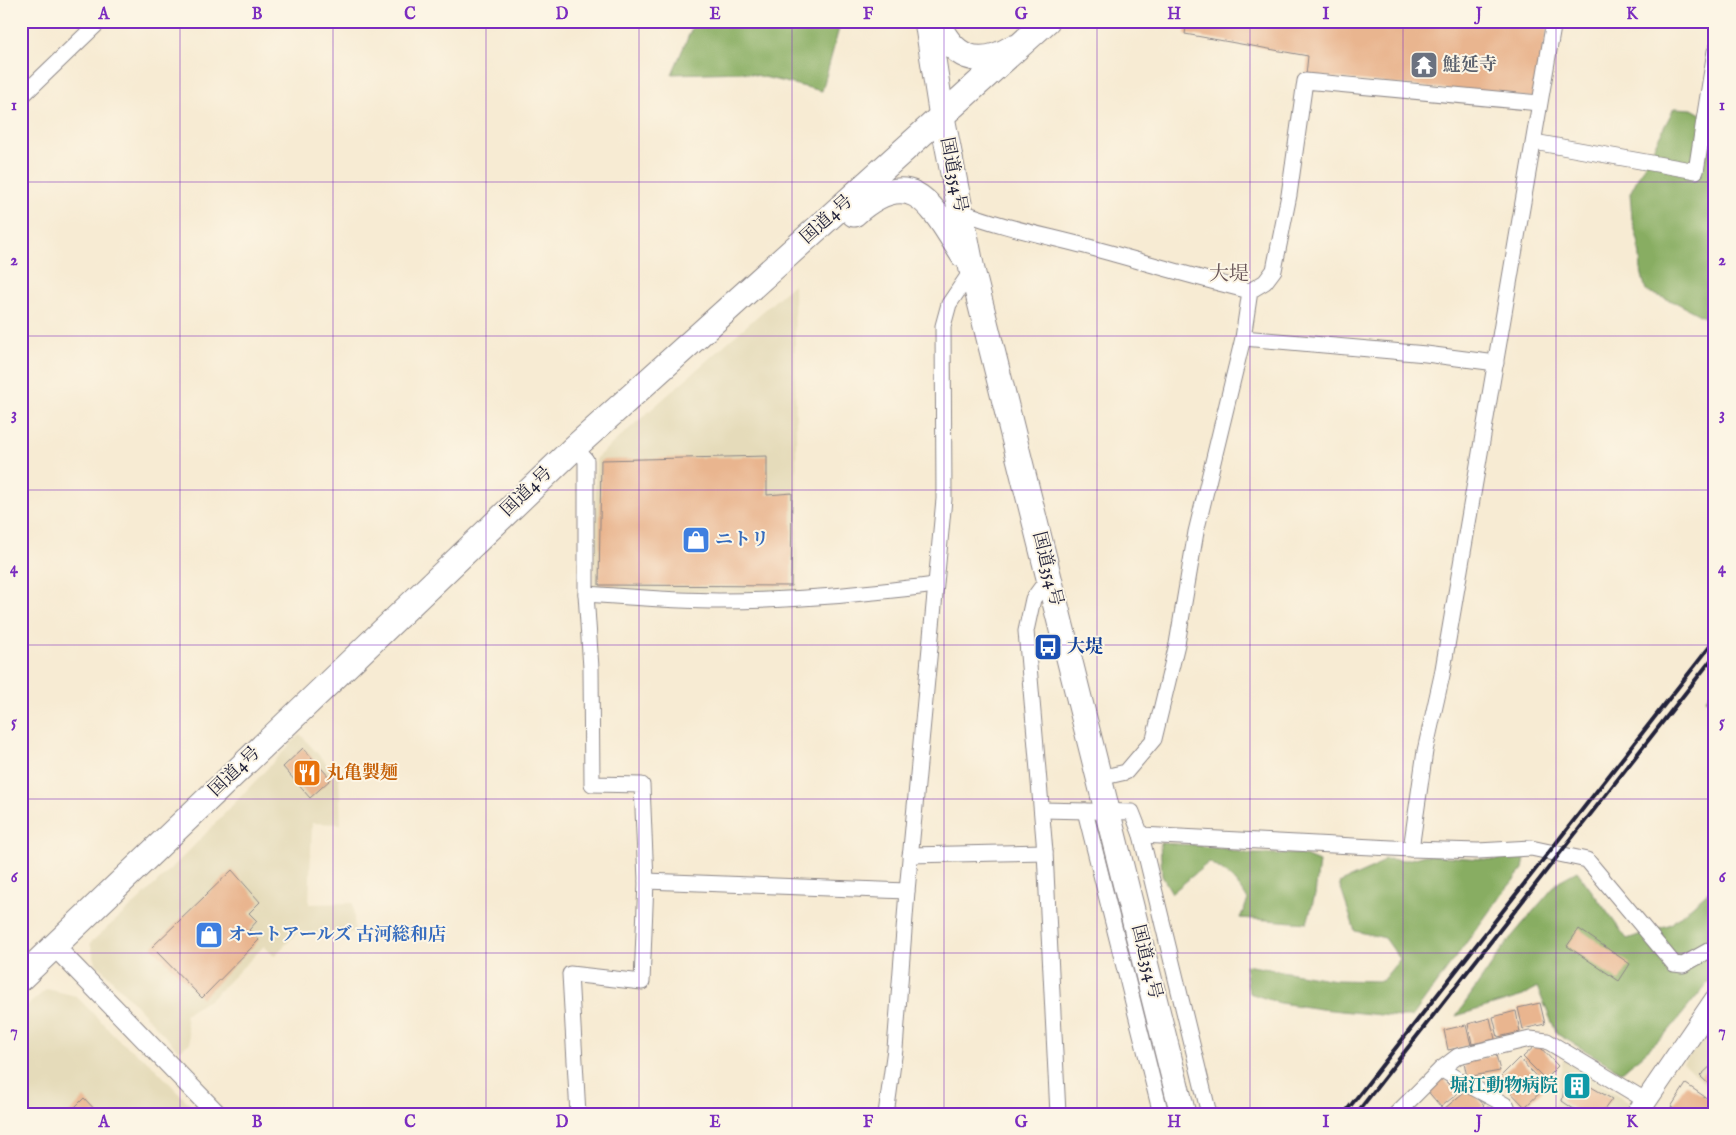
<svg xmlns="http://www.w3.org/2000/svg" width="1736" height="1135" font-family="'IM FELL English','Noto Serif JP',serif">
	<style>
		.built { fill: #e5dbba }
		.forest { fill: #88ad62; stroke: #55684e }
		.building { fill: #e9b58f }
		.lines { fill: none; stroke-linecap: round; stroke-linejoin: round }
		.minor-casing { stroke: #8c8687; stroke-width: 17 }
		.tertiary-casing { stroke: #8c8687; stroke-width: 21 }
		.secondary-casing { stroke: #8c8687; stroke-width: 23 }
		.trunk-casing { stroke: #8c8687; stroke-width: 27 }
		.minor { stroke: #fff; stroke-width: 15 }
		.tertiary { stroke: #fff; stroke-width: 19 }
		.secondary { stroke: #fff; stroke-width: 21 }
		.trunk { stroke: #fff; stroke-width: 25 }
		.rail { stroke: #22223b; stroke-width: 4 }
		.grid { fill: none; stroke: #7b2cbf; stroke-width: 1; stroke-opacity: 0.55 }
		.labels { text-anchor: middle; dominant-baseline: central; stroke-width: 4; stroke-linejoin: round; paint-order: stroke }
		.worship-label { font-size: 18px; font-weight: bold; fill: #5b616d; stroke: #fcf5e5; text-anchor: start }
		.street-label { font-size: 18px; fill: #22223b; stroke: #fcf5e5 }
		.shop-label { font-size: 18px; font-weight: bold; fill: #366cbe; stroke: #fcf5e5; text-anchor: start }
		.transit-label { font-size: 18px; font-weight: bold; fill: #164399; stroke: #fcf5e5; text-anchor: start }
		.food-label { font-size: 18px; font-weight: bold; fill: #c56008; stroke: #fcf5e5; text-anchor: start }
		.culture-label { font-size: 18px; font-weight: bold; fill: #0d838f; stroke: #fcf5e5; text-anchor: end }
		.quarter-label { font-size: 20px; fill: #685558; stroke: #fcf5e5 }
		.neatline { fill: none; stroke: #7b2cbf; stroke-width: 2 }
		.grid-label { font-size: 16px; text-anchor: middle; font-weight: bold; fill: #7b2cbf }
	</style>
	<rect width="100%" height="100%" fill="#fcf5e5"/>
	<filter id="ink" filterUnits="userSpaceOnUse"><feTurbulence type="fractalNoise" baseFrequency=".02" numOctaves="2"/><feDisplacementMap in="SourceGraphic" scale="10" xChannelSelector="R" yChannelSelector="G"/><feConvolveMatrix kernelMatrix="1 2 1 2 8 2 1 2 1" color-interpolation-filters="sRGB"/></filter>
	<filter id="wash" filterUnits="userSpaceOnUse"><feTurbulence type="fractalNoise" baseFrequency=".0096" numOctaves="4" result="noise"/><feDisplacementMap in="SourceGraphic" scale="20" xChannelSelector="R" yChannelSelector="G"/><feGaussianBlur stdDeviation="1.12" result="paint"/><feColorMatrix in="noise" values="0 0 0 0 0 0 0 0 0 0 0 0 0 0 0 0 0 1.4 0 .05"/><feComposite in="paint" operator="in"/></filter>
	<g filter="url(#wash)">
		<rect width="100%" height="100%" fill="#f7ebd3"/>
		<g class="built">
			<path d="M794,284L798,593L594,590L596,458Z"/>
			<path d="M300,734L339,778L341,824L312,823L309,904L353,903L355,933L298,932L274,956L264,946L212,998L185,1014L190,1043L179,1051L96,963L90,943L140,899L189,851Z"/>
			<path d="M47,989L76,996L121,1042L150,1063L199,1114H21V1011Z"/>
			<path d="M1715,1025V1094L1683,1063Z"/>
			<path d="M1563,1059L1630,1103L1623,1114H1553Z"/>
		</g>
		<g class="forest">
			<path d="M695,21H841L822,91L743,72L672,74Z"/>
			<path d="M1674,108L1692,109L1715,122V323L1677,303L1646,291L1641,271L1639,244L1632,219L1630,193Z"/>
			<path d="M1715,687V709L1706,699Z"/>
			<path d="M1160,843L1195,845L1226,849L1250,854H1300L1319,862L1315,895L1307,923L1240,918L1248,900C1236,881 1228,873 1209,862L1172,893L1162,876Z"/>
			<path d="M1526,853L1523,869L1502,894L1412,1017H1401L1321,1009L1280,1003L1249,993L1245,965L1335,980L1382,981L1400,959L1385,938L1355,931L1339,883L1375,867L1384,859L1407,860L1425,855L1496,860L1511,855Z"/>
			<path d="M1577,871L1627,939L1671,924L1715,886V974L1667,1033L1622,1072L1557,1034L1537,987L1523,996L1456,1016L1508,941L1559,881Z"/>
		</g>
		<g id="blocks">
			<g class="building">
				<path d="M1187,21H1549L1534,98L1306,75L1308,56L1185,34Z"/>
				<path d="M767,456V495L792,493L791,586L599,585L601,460Z"/>
				<path d="M303,748L331,779L310,798L283,767Z"/>
				<path d="M232,870L260,902L249,913L257,921L249,930L259,940L202,998L152,947Z"/>
				<path d="M1579,929L1630,964L1619,981L1567,946Z"/>
				<path d="M1540,1003L1545,1024L1523,1029L1518,1008Z"/>
				<path d="M1516,1011L1520,1032L1498,1037L1493,1017Z"/>
				<path d="M1490,1018L1495,1039L1472,1044L1468,1024Z"/>
				<path d="M1466,1025L1471,1045L1448,1050L1444,1030Z"/>
				<path d="M1537,1044L1558,1066L1545,1079L1523,1057Z"/>
				<path d="M1496,1055L1500,1071L1467,1077L1464,1062Z"/>
				<path d="M1519,1058L1546,1087L1525,1107L1498,1079Z"/>
				<path d="M1715,1062V1090L1700,1076Z"/>
				<path d="M1567,1073L1612,1099L1601,1114H1581L1562,1101Z"/>
				<path d="M1441,1076L1457,1094L1441,1107L1426,1089Z"/>
				<path d="M1686,1084L1711,1101L1702,1114H1681L1671,1107Z"/>
				<path d="M1469,1088L1484,1105L1475,1114H1438Z"/>
				<path d="M84,1098L99,1114H68Z"/>
				<path d="M1488,1107L1494,1114H1480Z"/>
			</g>
		</g>
	</g>
	<g filter="url(#ink)">
		<use href="#blocks" fill-opacity="0" stroke="#8c8687" stroke-width="1"/>
		<g class="lines">
			<defs>
				<g id="minor">
					<path d="M21,97L100,21"/>
					<path d="M1534,142L1696,171L1715,51"/>
					<path d="M960,211C1001,227 1043,235 1085,246C1140,261 1194,277 1250,291L1265,282L1274,270L1289,195L1305,81L1539,103"/>
					<path d="M1243,338L1426,354L1496,363"/>
					<path d="M575,447L586,460V594L591,668L592,784L642,785L646,881L642,982L570,974L578,1114"/>
					<path d="M1049,577L1033,599L1026,631L1045,852L1058,1114"/>
					<path d="M586,594C630,597 675,601 719,601C793,601 862,594 935,585"/>
					<path d="M1100,778L1126,772L1154,739L1177,644L1196,532L1243,338L1250,291"/>
					<path d="M1042,810L1132,812L1141,835L1411,849L1478,851L1531,848L1587,860L1674,964L1683,965L1715,947"/>
					<path d="M1085,811L1161,1114"/>
					<path d="M1141,835L1209,1114"/>
					<path d="M1411,849L1425,751L1442,675L1554,21"/>
					<path d="M910,855L1045,852"/>
					<path d="M646,881L907,891"/>
					<path d="M1441,1069C1462,1083 1485,1093 1507,1106L1509,1114"/>
					<path d="M886,1114L895,1049L907,891L944,499L943,326L949,304L972,270"/>
					<path d="M1396,1114L1441,1069L1458,1056L1530,1039L1547,1041L1645,1100"/>
				</g>
				<path id="tertiary" d="M54,946L217,1114"/>
				<path id="secondary" d="M1637,1114L1715,1000"/>
				<g id="trunk">
					<path d="M927,21L942,117L972,270L1183,1114"/>
					<path d="M937,21C952,57 977,69 1012,48"/>
					<path d="M854,214C913,162 932,206 963,255"/>
					<path d="M21,978L575,447L1047,21"/>
				</g>
			</defs>
			<use href="#minor" class="minor-casing"/>
			<use href="#tertiary" class="tertiary-casing"/>
			<use href="#secondary" class="secondary-casing"/>
			<use href="#trunk" class="trunk-casing"/>
			<use href="#minor" class="minor"/>
			<use href="#tertiary" class="tertiary"/>
			<use href="#secondary" class="secondary"/>
			<use href="#trunk" class="trunk"/>
			<g class="rail">
				<path d="M1344,1114L1715,640"/>
				<path d="M1356,1114L1715,655"/>
			</g>
		</g>
	</g>
	<path class="grid" d="M180,21V1114M333,21V1114M486,21V1114M639,21V1114M792,21V1114M944,21V1114M1097,21V1114M1250,21V1114M1403,21V1114M1556,21V1114M21,182H1715M21,336H1715M21,490H1715M21,645H1715M21,799H1715M21,953H1715"/>
	<defs>
		<symbol id="temple-square" viewBox="-11 -11 22 22"><rect x="-9" y="-9" width="18" height="18" rx="4" fill="#6b7280" stroke="#fcf5e5"/><path d="M0-6L5-2H3V0L6.5 2.5H4V6H1.5V3h-3V6H-4V2.5H-6.5L-3 0V-2H-5Z" fill="#fff"/></symbol>
		<symbol id="shop-square" viewBox="-11 -11 22 22"><rect x="-9" y="-9" width="18" height="18" rx="4" fill="#3f7fe0" stroke="#fcf5e5"/><path d="M-5-2.5h2.3a2.7 3.5 0 0 1 5.4 0H5L5.5 6h-11ZM-1.5-2.5h3a1.5 2.3 0 0 0-3 0Z" fill="#fff"/></symbol>
		<symbol id="bus-square" viewBox="-11 -11 22 22"><rect x="-9" y="-9" width="18" height="18" rx="4" fill="#1a4fb4" stroke="#fcf5e5"/><path d="M-5-6H5V4H4V6H2V4H-2V6H-4V4H-5ZM-3.5-4V0h7V-4ZM-3.5 1.2v1.5H-2V1.2ZM2 1.2v1.5H3.5V1.2Z" fill="#fff"/></symbol>
		<symbol id="restaurant-square" viewBox="-11 -11 22 22"><rect x="-9" y="-9" width="18" height="18" rx="4" fill="#e8710a" stroke="#fcf5e5"/><path d="M-5-6h1v4h1v-4h1v4h1v-4h1v5L-1.5 .5V6h-2V.5L-5-1ZM5-6V6H3V1.5H1.5Q1.5-4 5-6Z" fill="#fff"/></symbol>
		<symbol id="building-square" viewBox="-11 -11 22 22"><rect x="-9" y="-9" width="18" height="18" rx="4" fill="#0f9aa8" stroke="#fcf5e5"/><path d="M-4-6H4V6H1V3H-1V6H-4ZM-2.5-4.3h1.7v1.8h-1.7ZM.8-4.3h1.7v1.8H.8ZM-2.5-1h1.7V.8h-1.7ZM.8-1h1.7V.8H.8Z" fill="#fff"/></symbol>
	</defs>
	<g fill-rule="evenodd">
		<use href="#temple-square" x="1408" y="49" width="32" height="32"/>
		<use href="#shop-square" x="680" y="524" width="32" height="32"/>
		<use href="#bus-square" x="1032" y="631" width="32" height="32"/>
		<use href="#restaurant-square" x="291" y="757" width="32" height="32"/>
		<use href="#shop-square" x="193" y="919" width="32" height="32"/>
		<use href="#building-square" x="1561" y="1070" width="32" height="32"/>
	</g>
	<g class="labels">
		<g class="worship-label">
			<text x="1443" y="65">鮭延寺</text>
		</g>
		<g class="street-label">
			<text transform="translate(953 175) rotate(79)">国道354号</text>
			<text transform="translate(827 220) rotate(-42)">国道4号</text>
			<text transform="translate(527 492) rotate(-44)">国道4号</text>
			<text transform="translate(1047 569) rotate(76)">国道354号</text>
			<text transform="translate(235 772) rotate(-44)">国道4号</text>
			<text transform="translate(1146 962) rotate(76)">国道354号</text>
		</g>
		<g class="shop-label">
			<text x="715" y="540">ニトリ</text>
			<text x="228" y="935">オートアールズ 古河総和店</text>
		</g>
		<g class="transit-label">
			<text x="1067" y="647">大堤</text>
		</g>
		<g class="food-label">
			<text x="326" y="773">丸亀製麺</text>
		</g>
		<g class="culture-label">
			<text x="1558" y="1086">堀江動物病院</text>
		</g>
		<g class="quarter-label">
			<text x="1229" y="274">大堤</text>
		</g>
	</g>
	<rect width="1736" height="1135" fill="none" stroke="#fcf5e5" stroke-width="55"/>
	<rect x="28" y="28" width="1680" height="1080" class="neatline"/>
	<g class="grid-label">
		<text x="104" y="19">A</text>
		<text x="257" y="19">B</text>
		<text x="410" y="19">C</text>
		<text x="562" y="19">D</text>
		<text x="715" y="19">E</text>
		<text x="868" y="19">F</text>
		<text x="1021" y="19">G</text>
		<text x="1174" y="19">H</text>
		<text x="1326" y="19">I</text>
		<text x="1479" y="19">J</text>
		<text x="1632" y="19">K</text>
		<text x="14" y="110">1</text>
		<text x="1722" y="110">1</text>
		<text x="14" y="265">2</text>
		<text x="1722" y="265">2</text>
		<text x="14" y="419">3</text>
		<text x="1722" y="419">3</text>
		<text x="14" y="573">4</text>
		<text x="1722" y="573">4</text>
		<text x="14" y="727">5</text>
		<text x="1722" y="727">5</text>
		<text x="14" y="882">6</text>
		<text x="1722" y="882">6</text>
		<text x="14" y="1036">7</text>
		<text x="1722" y="1036">7</text>
		<text x="104" y="1127">A</text>
		<text x="257" y="1127">B</text>
		<text x="410" y="1127">C</text>
		<text x="562" y="1127">D</text>
		<text x="715" y="1127">E</text>
		<text x="868" y="1127">F</text>
		<text x="1021" y="1127">G</text>
		<text x="1174" y="1127">H</text>
		<text x="1326" y="1127">I</text>
		<text x="1479" y="1127">J</text>
		<text x="1632" y="1127">K</text>
	</g>
</svg>
